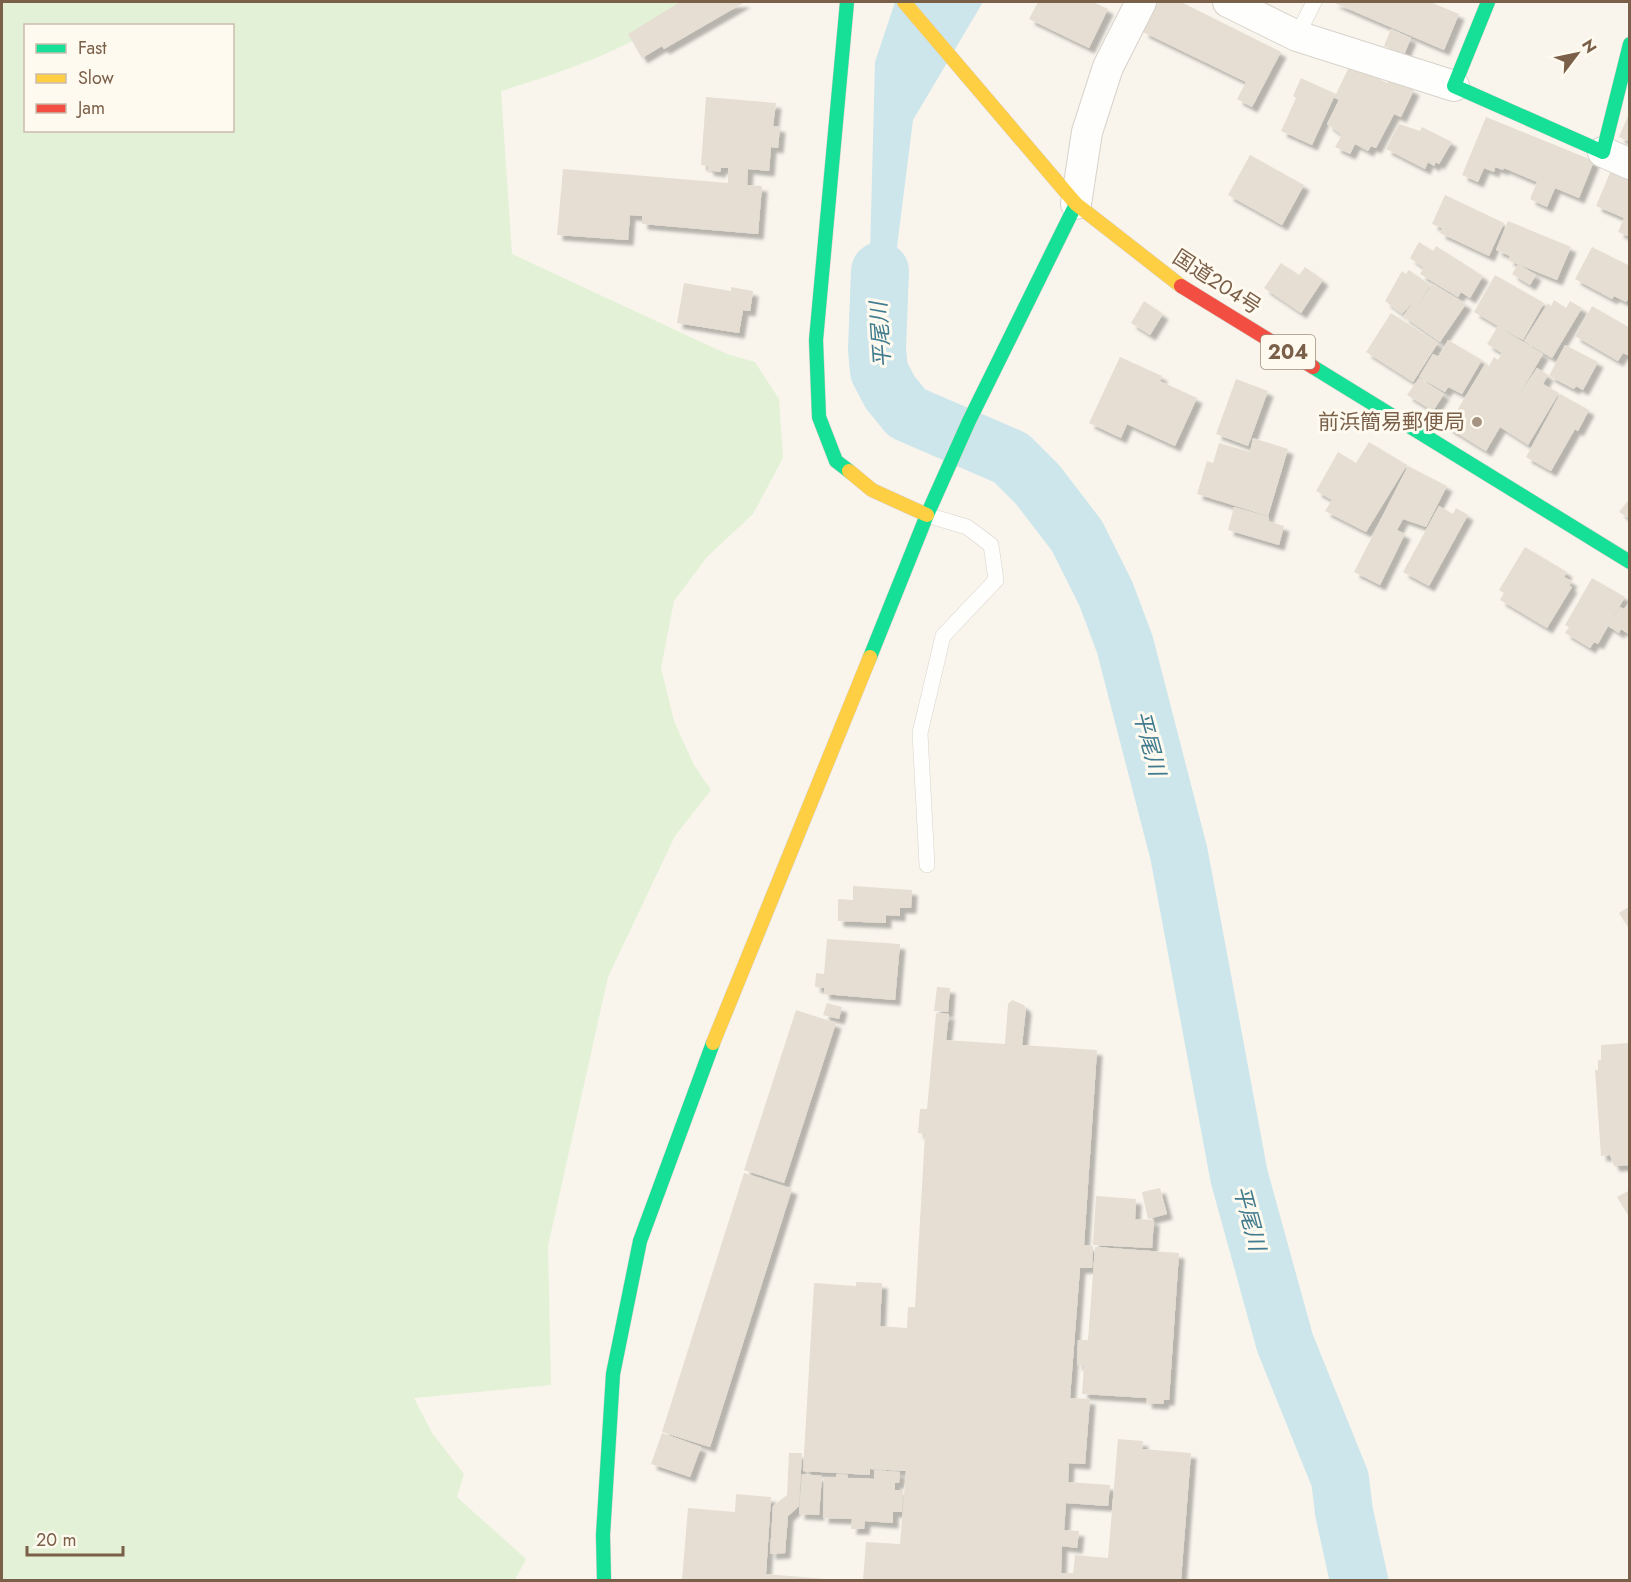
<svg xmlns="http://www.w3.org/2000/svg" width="1631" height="1582" font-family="Jost,'Noto Sans JP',sans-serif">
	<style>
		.green { fill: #e3f1d6; fill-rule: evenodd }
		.water { fill: #cde6eb }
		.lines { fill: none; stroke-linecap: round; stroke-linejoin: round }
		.river { stroke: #cde6eb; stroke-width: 58 }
		.building { fill: #e6ded3; filter: url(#shadow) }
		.lane-casing { stroke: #d8d2cb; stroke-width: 16 }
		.street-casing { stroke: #d8d2cb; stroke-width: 32 }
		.fast-casing { stroke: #d9d1c8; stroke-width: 15 }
		.slow-casing { stroke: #d9d1c8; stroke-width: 15 }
		.jam-casing { stroke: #d9d1c8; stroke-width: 15 }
		.lane { stroke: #fefefc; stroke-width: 15 }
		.street { stroke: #fefefc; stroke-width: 30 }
		.fast { stroke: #16e098; stroke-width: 14 }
		.slow { stroke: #ffcf43; stroke-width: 14 }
		.jam { stroke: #f24e42; stroke-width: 14 }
		.poi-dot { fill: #a69482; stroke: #fffaef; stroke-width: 2 }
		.labels { text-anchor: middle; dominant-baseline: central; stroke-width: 6; stroke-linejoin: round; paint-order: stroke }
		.shield { fill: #fffaef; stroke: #a28e7b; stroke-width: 1.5 }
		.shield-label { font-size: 20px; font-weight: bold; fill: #7a5f49 }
		.street-label { font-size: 21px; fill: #7a5f49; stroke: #fffaef }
		.poi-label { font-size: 21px; fill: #7a5f49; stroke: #fffaef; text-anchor: end }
		.water-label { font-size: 22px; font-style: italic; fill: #417b8f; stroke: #fffaef }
	</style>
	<defs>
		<filter id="shadow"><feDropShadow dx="5.5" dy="5.5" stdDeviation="1.5" flood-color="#0004"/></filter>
	</defs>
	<rect width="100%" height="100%" fill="#f9f5ed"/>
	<path class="green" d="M2,2H688C642,47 562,72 501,91L512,254L727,354L755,362L779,399L783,458L753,514L707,557L674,601L661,668L674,721L694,765L711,790L675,836L608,977L548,1246L551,1385L414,1398L432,1433L464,1474L457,1497L526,1559L515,1580H2ZM26,26H232V130H26Z"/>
	<path class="water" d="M895,2H983L913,120L886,334L879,351H875L869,292L875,62Z"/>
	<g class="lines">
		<path class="river" d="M880,271L877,349L879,371L890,392L907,413L1011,458L1038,485L1077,536L1106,594L1125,645L1179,854L1239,1176L1285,1343L1340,1479L1344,1512L1359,1580"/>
	</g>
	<g class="building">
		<path d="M680,2H745L664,49L662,46L642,58L628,34Z"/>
		<path d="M1038,2H1093L1108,9L1089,48L1029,19Z"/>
		<path d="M1158,2H1181L1281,52L1252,107L1237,99L1246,82L1143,32Z"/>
		<path d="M1332,2H1430L1459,14L1444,50Z"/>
		<path d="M1391,29L1411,38L1404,55L1384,46Z"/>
		<path d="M1349,67L1356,71L1358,68L1387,83L1390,78L1414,90L1401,117L1394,114L1376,148L1371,146L1368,151L1355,144L1350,154L1335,147L1342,135L1327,124L1339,100L1334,97L1312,145L1281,131L1296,98L1293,96L1301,78L1336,94Z"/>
		<path d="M706,97L776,103L773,126L780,127L778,148L771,147L769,171L748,169L747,185L762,186L758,234L642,224V216L630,215L628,240L557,235L563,169L728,183V168H721L720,172L708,170V166L701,165Z"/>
		<path d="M1630,111V142L1619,137Z"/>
		<path d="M1486,117L1594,161L1579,198L1555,188L1547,207L1530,199L1537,182L1504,168L1503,170L1495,167L1494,172L1484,168L1478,182L1462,175Z"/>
		<path d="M1399,124L1420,131L1422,127L1452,142L1439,164L1436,162L1434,166L1428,162L1425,169L1386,149Z"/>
		<path d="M1250,155L1304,185L1282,225L1228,195Z"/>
		<path d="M1612,168L1630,176V237L1618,232L1624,218L1596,206Z"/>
		<path d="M1445,195L1504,223L1489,256L1440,233L1442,228L1432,224Z"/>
		<path d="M1508,221L1571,247L1557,280L1508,260L1510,256L1496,250Z"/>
		<path d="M1419,242L1433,251L1436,246L1483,276L1470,298L1461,292L1458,297L1420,274L1424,268L1410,258Z"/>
		<path d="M1592,247L1630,266V296L1626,302L1614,296L1612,299L1575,279Z"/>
		<path d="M1281,263L1299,275L1305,267L1323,280L1301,313L1264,288Z"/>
		<path d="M1518,264L1536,275L1530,285L1512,274Z"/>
		<path d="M1409,270L1430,285L1418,305L1432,284L1466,304L1440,342L1403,316L1414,301L1402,314L1385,301L1402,271L1406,274Z"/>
		<path d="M1495,275L1544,303L1523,340L1500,328L1543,354L1519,395L1537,368L1548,375L1543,384L1559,393L1528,445L1500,427L1486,451L1447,427L1485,364L1489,366L1494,357L1498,360L1502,353L1487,344L1498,326L1474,312Z"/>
		<path d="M684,283L731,291V287L753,291L750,311L743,310L739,333L677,323Z"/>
		<path d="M1554,300L1566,308L1570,301L1582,308L1552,358L1524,341L1548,303L1551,306Z"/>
		<path d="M1144,301L1163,314L1150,335L1131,323Z"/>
		<path d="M1592,306L1630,328V356L1623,353L1618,361L1575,336Z"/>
		<path d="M1391,313L1438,343L1413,382L1366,352Z"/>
		<path d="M1448,340L1482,360L1462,394L1448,387L1445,392L1419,377L1433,354L1439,357Z"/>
		<path d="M1565,345L1598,362L1583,390L1576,386L1574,389L1549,376Z"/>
		<path d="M1120,357L1162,376L1160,381L1197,398L1175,446L1127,424L1121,438L1089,423Z"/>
		<path d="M1419,378L1444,394L1433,411L1407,395Z"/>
		<path d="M1236,379L1268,391L1248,446L1216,434Z"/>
		<path d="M1560,394L1589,410L1578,431L1575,429L1551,471L1526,457Z"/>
		<path d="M1253,438L1288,449L1268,516L1197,494L1207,461L1213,463L1219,443L1250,452Z"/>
		<path d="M1369,442L1407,465L1366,532L1325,511L1332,500L1316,491L1338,452L1356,463Z"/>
		<path d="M1408,466L1447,486L1426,527L1403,519L1397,530L1405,534L1380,585L1354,572Z"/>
		<path d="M1630,498V519L1619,512Z"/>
		<path d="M1439,506L1453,514L1456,508L1468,515L1429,586L1403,572Z"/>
		<path d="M1234,507L1269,517L1268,521L1284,526L1279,545L1228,530Z"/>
		<path d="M1525,547L1567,572L1564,577L1572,581L1569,586L1572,587L1547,628L1500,600L1504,593L1499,590Z"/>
		<path d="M1592,578L1625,597L1610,623L1620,607L1624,609L1630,601V635L1621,629L1619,633L1608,626L1598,644L1594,642L1590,648L1565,633L1569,627L1565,625Z"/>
		<path d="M853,886L912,890L911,908H900V916L886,915V923L838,921V899L853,900Z"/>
		<path d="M1630,906V930L1619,913Z"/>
		<path d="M827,939L900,944L895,1000L824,994V988L815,987L816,973L824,974Z"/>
		<path d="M937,987L950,988L948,1012L934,1011Z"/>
		<path d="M1012,1000L1024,1005L1026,1009L1022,1045L1097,1050L1084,1245L1093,1246L1092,1268H1080L1070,1398L1090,1399L1085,1464L1069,1463L1068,1482L1110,1485L1108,1506L1066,1503L1064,1530L1079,1531L1077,1548L1062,1546L1061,1573H1073L1075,1555L1108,1558L1118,1439L1143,1441L1142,1449L1191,1453L1181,1580H863L866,1542L900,1544L906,1471L870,1469V1475L803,1471L814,1283L856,1286V1282L882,1283L880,1326L907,1328L908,1307H915L925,1134L918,1133L920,1109H927L936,1013L949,1014L946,1040L1005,1044L1008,1004Z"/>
		<path d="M827,1003L842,1007L839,1019L823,1015Z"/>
		<path d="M796,1010L836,1023L784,1183L744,1170Z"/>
		<path d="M1628,1043L1630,1165L1614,1166L1610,1155L1601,1156L1595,1070H1598V1060H1601V1045Z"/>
		<path d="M744,1173L792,1189L710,1447L662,1432Z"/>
		<path d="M1160,1188L1167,1214L1148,1219L1142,1192Z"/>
		<path d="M1630,1190V1218L1617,1197Z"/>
		<path d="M1096,1196L1136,1199L1135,1219L1154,1220L1152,1248L1093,1245Z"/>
		<path d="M1095,1247L1179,1253L1169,1400H1164L1163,1404L1146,1403L1147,1398L1082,1394L1084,1365H1077L1078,1340H1088Z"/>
		<path d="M662,1433L701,1447L690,1477L651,1464Z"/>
		<path d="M789,1453H802L799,1506L788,1516L785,1553L770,1554L773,1506L787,1495Z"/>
		<path d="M874,1470L900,1472L899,1483H895V1490H903L902,1512H893V1523L865,1521L864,1529H851L852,1519L823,1518L824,1477H836V1474L848,1475V1478L874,1479Z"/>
		<path d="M802,1474L822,1476L819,1515L799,1514Z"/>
		<path d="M736,1494L771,1497L766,1574L837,1580H682L688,1508L735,1512Z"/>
	</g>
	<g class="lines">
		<defs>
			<g id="lane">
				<path d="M1297,36L1314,2"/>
				<path d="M927,865L920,733L943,636L996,580L991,545L967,527L927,515"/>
			</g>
			<g id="street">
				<path d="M1228,2L1297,36L1454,86"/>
				<path d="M1603,152L1630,164"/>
				<path d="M1076,204L1087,132L1108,67L1141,2"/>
			</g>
			<g id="fast">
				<path d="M847,2L816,340L819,417L836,461L849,471"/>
				<path d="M1488,2L1454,86L1603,152L1630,44"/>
				<path d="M1313,367L1630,562"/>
				<path d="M870,657L927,515L969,421L1076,204"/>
				<path d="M604,1580L603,1535L613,1374L640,1241L713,1043"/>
			</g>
			<g id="slow">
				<path d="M904,2L1076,204L1181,286"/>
				<path d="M849,471L872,490L927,515"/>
				<path d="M713,1043L870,657"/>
			</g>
			<path id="jam" d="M1181,286L1313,367"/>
		</defs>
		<use href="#lane" class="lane-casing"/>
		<use href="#street" class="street-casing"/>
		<use href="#fast" class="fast-casing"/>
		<use href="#slow" class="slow-casing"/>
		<use href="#jam" class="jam-casing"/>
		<use href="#lane" class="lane"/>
		<use href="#street" class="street"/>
		<use href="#fast" class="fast"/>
		<use href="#slow" class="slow"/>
		<use href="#jam" class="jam"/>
	</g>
	<circle class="poi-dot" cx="1477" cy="422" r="6"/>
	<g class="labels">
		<rect class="shield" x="1261" y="335" width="54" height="34" rx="4.5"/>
		<g class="shield-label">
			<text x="1288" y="352">204</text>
		</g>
		<g class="street-label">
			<text transform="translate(1217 282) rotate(33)">国道204号</text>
		</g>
		<g class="poi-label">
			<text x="1465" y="422">前浜簡易郵便局</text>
		</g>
		<g class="water-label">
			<text transform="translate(880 335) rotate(-94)">平尾川</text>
			<text transform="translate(1150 743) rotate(75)">平尾川</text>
			<text transform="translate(1250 1218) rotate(75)">平尾川</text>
		</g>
	</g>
	<rect width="1631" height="1582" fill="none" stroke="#7a5f49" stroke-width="6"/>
	<rect x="24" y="24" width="210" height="108" fill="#fffaef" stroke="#cabcad" stroke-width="1.5"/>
	<rect x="36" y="44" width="30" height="9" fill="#16e098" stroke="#cabcad" stroke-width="1.5"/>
	<text x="78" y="54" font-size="18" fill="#7a5f49">Fast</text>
	<rect x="36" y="74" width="30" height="9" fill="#ffcf43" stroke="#cabcad" stroke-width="1.5"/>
	<text x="78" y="84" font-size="18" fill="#7a5f49">Slow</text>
	<rect x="36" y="104" width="30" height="9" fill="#f24e42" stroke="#cabcad" stroke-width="1.5"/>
	<text x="78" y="114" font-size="18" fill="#7a5f49">Jam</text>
	<g transform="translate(1577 54) rotate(58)" stroke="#fffaef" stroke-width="4.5" paint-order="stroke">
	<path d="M0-4.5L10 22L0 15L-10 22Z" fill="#7a5f49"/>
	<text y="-9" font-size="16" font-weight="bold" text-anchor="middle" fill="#7a5f49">N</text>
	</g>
	<path d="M27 1546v9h96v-9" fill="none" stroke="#7a5f49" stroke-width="3"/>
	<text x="36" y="1546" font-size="18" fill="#7a5f49" stroke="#fffaef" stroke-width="4.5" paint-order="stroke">20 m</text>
</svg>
